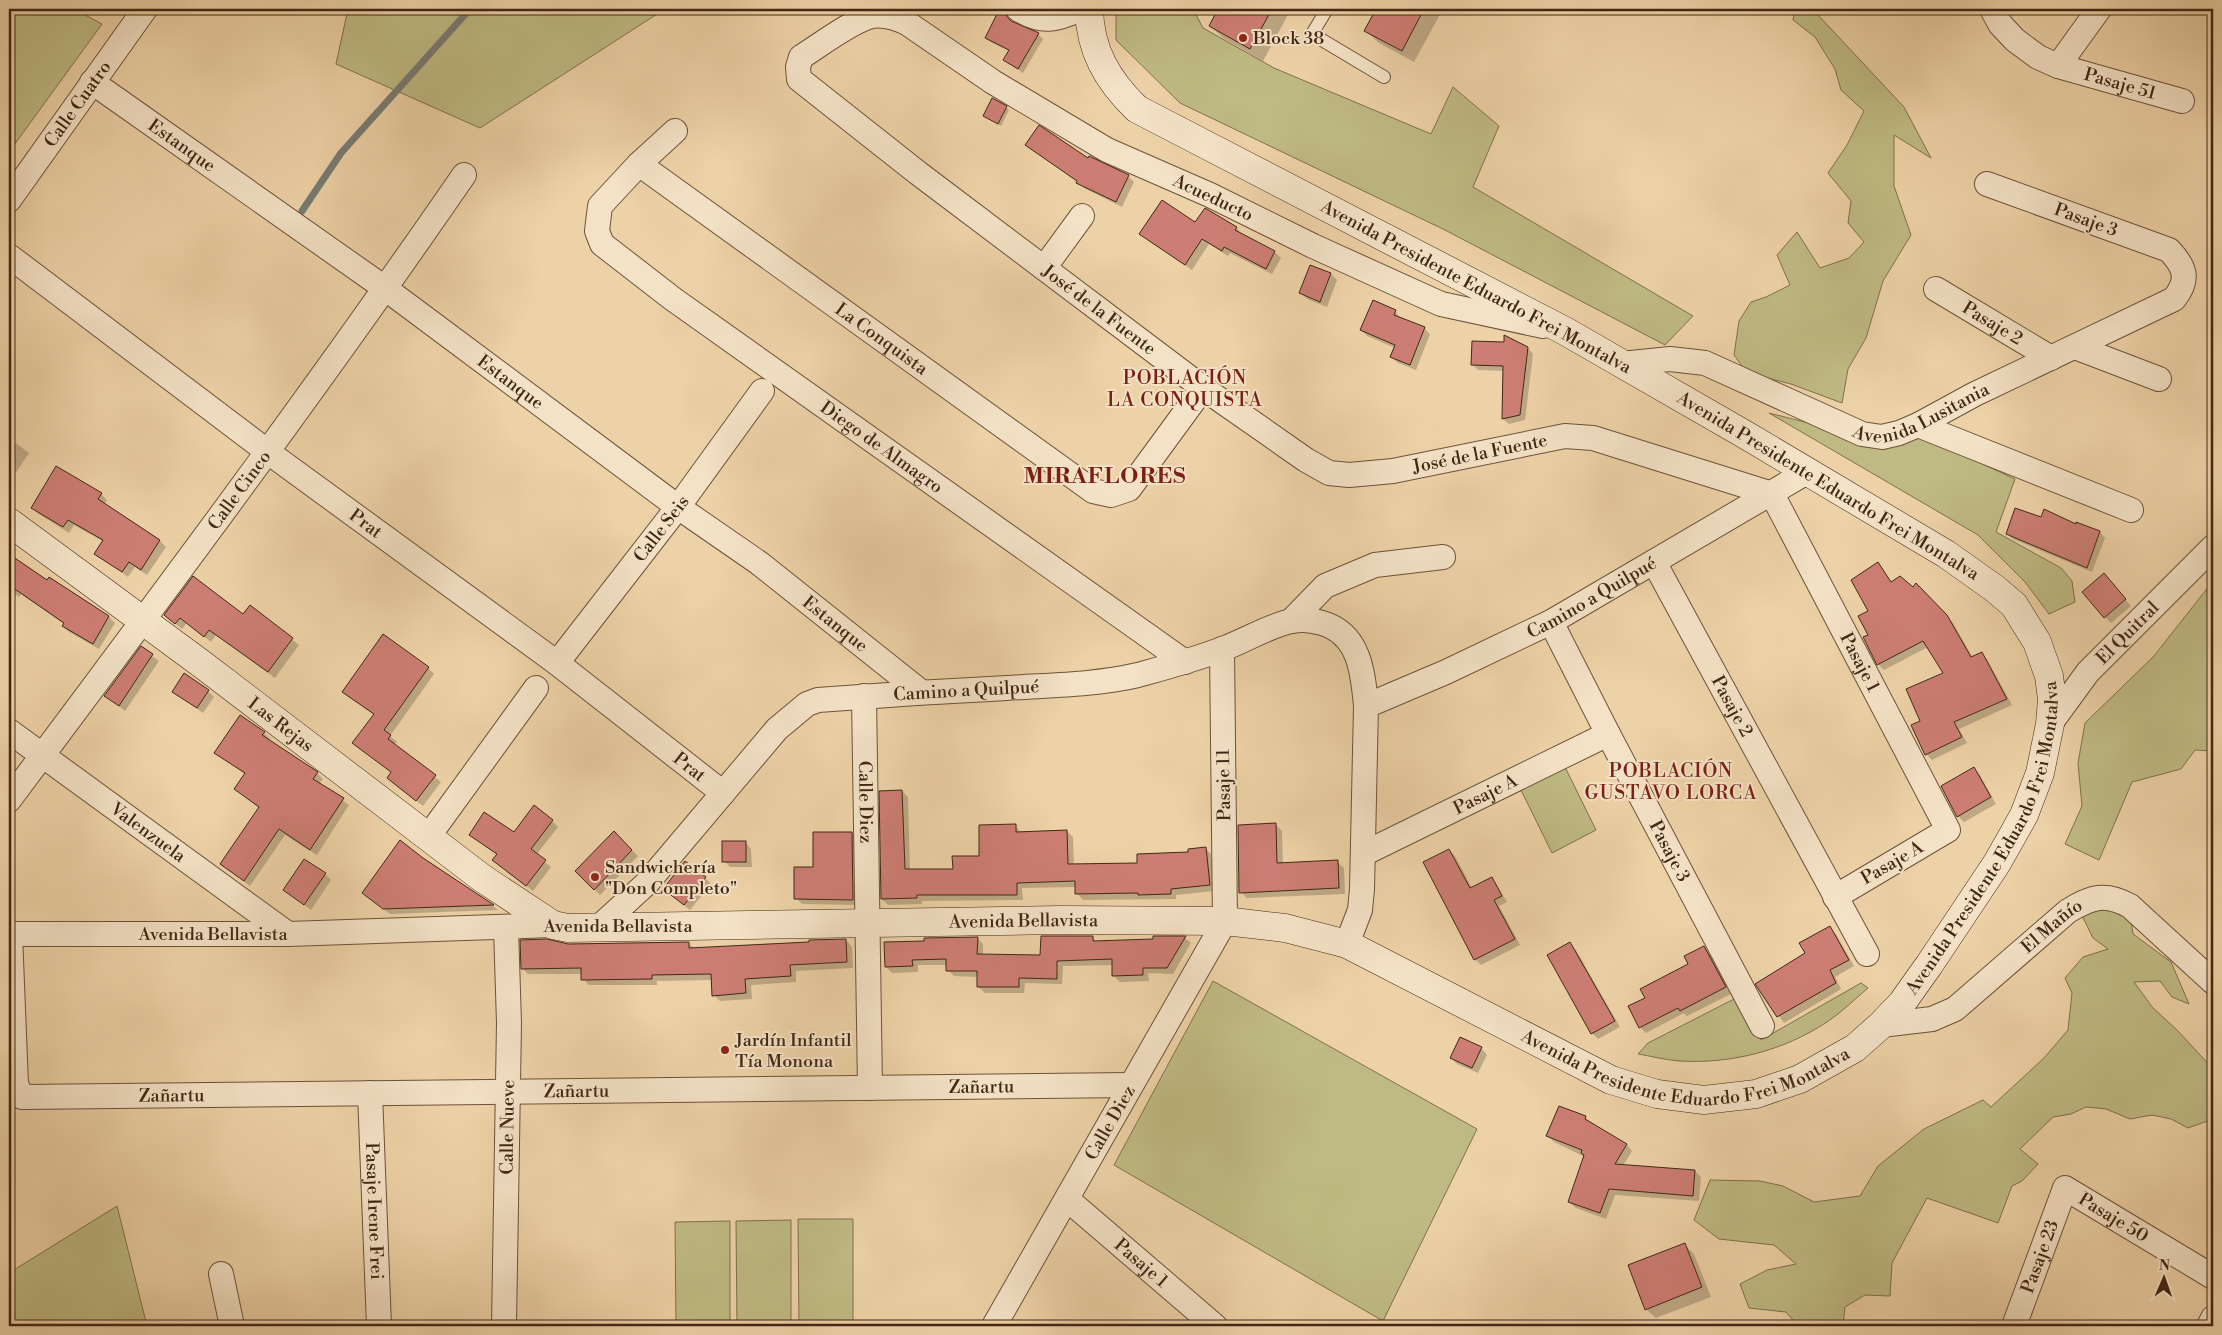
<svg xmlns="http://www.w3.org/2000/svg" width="2222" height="1335" font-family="'Libre Bodoni',serif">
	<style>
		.green { fill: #bfba83; stroke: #80704c }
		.shadow { fill: #0003 }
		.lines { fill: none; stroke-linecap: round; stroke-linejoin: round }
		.stream { stroke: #797c74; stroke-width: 7 }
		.building { fill: #cd7e74; stroke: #412715 }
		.lane-casing { stroke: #6c523a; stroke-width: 14 }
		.street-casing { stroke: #6c523a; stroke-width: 26 }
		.secondary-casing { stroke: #412715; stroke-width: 29 }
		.lane { stroke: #f4e2c6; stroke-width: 12 }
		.street { stroke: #f4e2c6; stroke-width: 24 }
		.secondary { stroke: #f4e2c6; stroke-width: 28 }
		.poi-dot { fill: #8f2418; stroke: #f4e2c6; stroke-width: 2 }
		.labels { text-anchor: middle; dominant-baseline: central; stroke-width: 4; stroke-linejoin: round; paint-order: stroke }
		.poi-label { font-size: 18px; fill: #412715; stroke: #f4e2c6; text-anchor: start }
		.street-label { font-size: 18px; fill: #412715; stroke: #f4e2c6 }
		.neighbourhood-label { font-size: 19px; letter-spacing: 1px; fill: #7a1f14; stroke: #f4e2c6 }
		.district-label { font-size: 22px; font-weight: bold; letter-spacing: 1px; fill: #7a1f14; stroke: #f4e2c6 }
	</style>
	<rect width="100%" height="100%" fill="#eed2a7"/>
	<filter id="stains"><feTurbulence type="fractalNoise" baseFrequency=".004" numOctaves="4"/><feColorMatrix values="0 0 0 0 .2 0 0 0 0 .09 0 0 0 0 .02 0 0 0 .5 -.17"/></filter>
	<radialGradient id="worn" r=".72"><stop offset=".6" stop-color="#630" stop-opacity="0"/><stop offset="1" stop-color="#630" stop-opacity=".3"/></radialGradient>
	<g class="green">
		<path d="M16,9H74L102,24L9,152V15Z"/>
		<path d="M348,9H665L480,128L336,64Z"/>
		<path d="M1116,9H1193L1203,28L1274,68L1431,134L1453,87L1499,126L1473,187L1693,316L1665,345L1445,230L1180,103L1116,40Z"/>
		<path d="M1795,9H1808L1818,15L1904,107L1931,158L1894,135V186L1911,235L1883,281L1866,338L1848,369L1842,403L1791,384L1747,373L1734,355L1739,321L1751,302L1766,297L1790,285L1777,255L1797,232L1820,268L1849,258L1864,242L1848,223L1851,201L1828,173L1847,145L1864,111L1841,90L1835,69L1815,37L1793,20Z"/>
		<path d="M1769,413L1864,437L1909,430L2015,479L1996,532L2061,568L2072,581L2075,602L2049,614L2025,582L1978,535Z"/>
		<path d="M2213,581V751L2195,750L2181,769L2132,782L2099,860L2065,844L2082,806L2078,763L2085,723L2154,656Z"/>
		<path d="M1562,761L1596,830L1552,853L1517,782Z"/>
		<path d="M2075,901L2130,914L2133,934L2171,962L2189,1004L2172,997L2160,981L2134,982L2153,1008L2178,1031L2213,1069V1119L2188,1128L2171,1119L2152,1115L2130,1119L2106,1109L2086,1107L2071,1114L2053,1117L2020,1149L2038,1164L2022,1181L2012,1186L1998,1223L1927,1198L1892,1263L1890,1296L1865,1295L1845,1307L1843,1325L1845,1326H1798L1786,1312L1749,1308L1740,1284L1767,1270L1796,1264L1774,1245L1719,1239L1694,1220L1710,1180L1760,1181L1783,1186L1814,1202L1860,1196L1878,1166L1924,1129L1983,1100L1991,1107L2044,1058L2068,1030L2072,993L2065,978L2083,957L2108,949L2093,938Z"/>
		<path d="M1213,981L1477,1129L1383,1321L1114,1165Z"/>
		<path d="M1861,983L1868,988C1855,999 1842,1012 1827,1022C1783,1051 1731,1064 1679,1061C1665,1060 1651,1056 1638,1054L1648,1043L1738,997L1761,1040Z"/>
		<path d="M117,1206L147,1326H9V1273Z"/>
		<path d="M798,1219H853V1326H799Z"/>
		<path d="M791,1220V1326H737L736,1221Z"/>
		<path d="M730,1221V1326H676L675,1222Z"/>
	</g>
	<g class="shadow">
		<path d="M1220,9H1291L1263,61L1223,38L1210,26Z"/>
		<path d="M1378,9H1443L1414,62L1379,43L1366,31Z"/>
		<path d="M1012,23L1038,34L1043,39L1023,73L1004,60L1009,51L991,42L986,37Z"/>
		<path d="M1006,107L1009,110L1001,126L984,116Z"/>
		<path d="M1027,145L1128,176L1134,182L1122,207L1084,188L1078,182Z"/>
		<path d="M1205,209L1237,228L1242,235L1275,252L1281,258L1272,274L1230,253L1228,256L1209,244L1192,270L1141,234L1196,223Z"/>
		<path d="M1311,267L1331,274L1337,280L1327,307L1307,299L1301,293Z"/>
		<path d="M1395,311L1401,319L1424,328L1430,334L1416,370L1398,363L1391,357L1395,348L1367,336L1361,330Z"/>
		<path d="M1528,348L1533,354L1525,420L1509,424L1503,419L1504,371L1478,370L1473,365Z"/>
		<path d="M9,438L29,453L9,483Z"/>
		<path d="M101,494L107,500L104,505L160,541L166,547L147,575L135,567L128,577L96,554L104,542L74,525L69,533L39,514L33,508Z"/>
		<path d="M2041,518L2076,526L2077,524L2100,532L2105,538L2092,572L2013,539L2007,534Z"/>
		<path d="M9,555L47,582L50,579L109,617L115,623L99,649L69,632L63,626L64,624L21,594L19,597L9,589Z"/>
		<path d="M1878,564L1892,583L1913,588L1916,585L1953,623L1973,658L1981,653L1987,659L2012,705L1959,729L1967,743L1932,760L1926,754L1921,722L1945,673L1928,647L1884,670L1878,664L1870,635L1869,611Z"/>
		<path d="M193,578L244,616L274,626L299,645L275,678L216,635L211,642L187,623L182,629L172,621Z"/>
		<path d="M2110,581L2131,606L2111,623L2105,617Z"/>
		<path d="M141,648L159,661L125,711L106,696Z"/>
		<path d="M428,668L434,674L390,736L397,742L394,745L441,782L423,806L394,784L392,773L354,743L374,715L343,692Z"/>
		<path d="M208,691L214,697L203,713L174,692Z"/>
		<path d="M264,733L270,739L269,741L317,773L323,779L319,784L349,805L317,855L285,835L250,886L221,864L259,808L235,789L246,775L216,753Z"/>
		<path d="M1974,769L1980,775L1996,804L1964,822L1958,816Z"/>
		<path d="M902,791L908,797L910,871L954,870L981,857L1015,825L1021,833L1067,831L1073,837L1074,865L1138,864L1205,848L1211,854L1215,891L1176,895V899L1083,900L1077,893L1076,887L1022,888L1023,900L922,901V904L888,905L882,899Z"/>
		<path d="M552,821L558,827L536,855L551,867L533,891L500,866L494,860L497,855L470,835L514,834Z"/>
		<path d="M1276,825L1282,831L1283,864L1337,862L1344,868L1345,894L1247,898L1241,892Z"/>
		<path d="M614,833L638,856L600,895L576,871Z"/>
		<path d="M852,833L858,840L859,905L802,904L796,898L814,868Z"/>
		<path d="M745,842L751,849L752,867H730L724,861Z"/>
		<path d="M1449,850L1455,856L1472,888L1491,879L1497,885L1507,902L1499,906L1520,945L1481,965L1475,959Z"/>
		<path d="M422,859L493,906L498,910L390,914L363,893Z"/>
		<path d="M325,874L331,880L311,910L284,890Z"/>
		<path d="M705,878L711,884L690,910L664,889Z"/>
		<path d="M1830,928L1836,934L1854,966L1835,977L1841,989L1784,1023L1757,985L1807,953Z"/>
		<path d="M1092,937L1097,942L1154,940V937L1185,938L1191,943L1173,974L1148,973L1149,981L1120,982L1114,976L1113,965L1063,966L1062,984L1025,983L1024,993H985L978,986L979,977L954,976L948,970V965H918V972L892,973L886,967L925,942L977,938L983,944V955L1042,956Z"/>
		<path d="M846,940L852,947L853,968L796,971V982L751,985L752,999L720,1001L714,995L712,980L657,981V985H589L583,979V974H528L522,968L568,945L688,943L695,949Z"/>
		<path d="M1570,944L1576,950L1620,1027L1598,1039L1592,1033L1549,956Z"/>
		<path d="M1704,948L1710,954L1731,994L1687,1016L1684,1013L1646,1033L1640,1027L1646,998L1690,965Z"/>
		<path d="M1481,1048L1487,1055L1478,1073L1457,1064L1451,1058Z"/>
		<path d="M1559,1107L1586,1118L1592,1124L1626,1144L1632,1151L1623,1166L1695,1171L1701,1177L1699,1201L1615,1195L1606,1219L1576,1208L1569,1202L1585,1157L1554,1142L1548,1136Z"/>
		<path d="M1684,1244L1694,1254L1711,1297L1656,1318L1646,1309Z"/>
	</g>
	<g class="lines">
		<path class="stream" d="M302,211L341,153L470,9"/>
	</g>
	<g class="building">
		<path d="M1218,9H1272L1250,49L1209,26Z"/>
		<path d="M1376,9H1424L1402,51L1364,31Z"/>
		<path d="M999,10L1005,14L1011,21L1039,33L1018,69L1003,60L1009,50L985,38Z"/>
		<path d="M992,98L1007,106L998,124L983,116Z"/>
		<path d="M1039,125L1088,158L1089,156L1129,175L1116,202L1076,183L1077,181L1025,145Z"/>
		<path d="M1162,200L1195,222L1205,208L1237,227L1235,230L1275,251L1266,269L1224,247L1222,251L1202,239L1185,265L1139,234Z"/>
		<path d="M1310,265L1331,273L1320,302L1299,293Z"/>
		<path d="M1373,300L1396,310L1394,315L1425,327L1410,365L1390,357L1395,345L1360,330Z"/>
		<path d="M1504,335L1528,347L1520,415L1502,419L1503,366L1471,365L1472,341L1504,342Z"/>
		<path d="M56,466L102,493L98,499L160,540L141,570L129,562L122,572L94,554L103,540L68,520L63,527L31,508Z"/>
		<path d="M2015,508L2041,517L2044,509L2076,524V522L2100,531L2087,568L2006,534Z"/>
		<path d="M9,554L47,580L49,577L109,616L93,644L62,626L64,623L9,585Z"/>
		<path d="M1878,562L1891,582L1900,576L1913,587L1916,583L1947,615L1971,657L1982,652L2007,699L1954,722L1962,737L1925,755L1911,725L1920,721L1906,689L1943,673L1923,641L1877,665L1863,637L1868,635L1858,616L1868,611L1851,580Z"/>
		<path d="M2104,573L2126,599L2104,618L2082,592Z"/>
		<path d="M193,576L243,614L250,605L293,638L268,672L209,630L204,637L180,618L175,624L164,615Z"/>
		<path d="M383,634L429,667L384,730L391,735L388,739L436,775L416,801L387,778L391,772L352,743L374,714L342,692Z"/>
		<path d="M141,646L153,654L119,706L104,696Z"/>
		<path d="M184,673L209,690L197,708L172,692Z"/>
		<path d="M240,715L265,732L262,735L318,772L313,779L344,798L310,850L279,829L244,881L220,864L259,807L234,789L245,773L214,753Z"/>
		<path d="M1974,767L1991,797L1957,817L1941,786Z"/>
		<path d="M902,790L905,869H953L952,856H979V825L1016,824V832L1067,830L1068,864L1137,863V854L1188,852V849L1206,847L1210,885L1171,889V894L1138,895V893L1075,894V881L1017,883V895H917V898L881,899L879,791Z"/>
		<path d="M534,805L553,820L531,849L546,860L526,886L492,860L497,854L469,835L484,812L514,832Z"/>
		<path d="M1276,823L1277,863L1338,860L1339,888L1239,893L1238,825Z"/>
		<path d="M614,831L632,850L594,890L575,871Z"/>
		<path d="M813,832H852L853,900L794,899V867H813Z"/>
		<path d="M400,840L423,858L494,905L383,909L362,893Z"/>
		<rect x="722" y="841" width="24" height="21"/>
		<path d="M1449,849L1470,888L1492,877L1502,896L1494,900L1515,939L1474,960L1423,862Z"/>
		<path d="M304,859L326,873L304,905L283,890Z"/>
		<path d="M685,861L706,877L684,905L663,889Z"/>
		<path d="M1830,926L1849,960L1830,970L1836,983L1777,1017L1755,984L1805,953L1799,943Z"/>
		<path d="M1041,936H1093V941L1153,939V936H1186L1167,968H1143V975L1112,976V959L1057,961V979L1019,978V987H977V971H946V959L912,960L913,966L885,967L884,942L924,941V938L978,937L977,954L1040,955Z"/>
		<path d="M547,939L568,944L689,942V948L809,942V940L846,939L847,962L790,965L791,976L745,979L746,993L712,996L711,974L652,975V979L581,980V968L521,969L520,940Z"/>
		<path d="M1570,942L1615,1021L1591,1034L1547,955Z"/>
		<path d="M1704,946L1726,987L1680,1011L1678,1008L1639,1028L1628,1006L1645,998L1640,989L1688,964L1684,956Z"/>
		<path d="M1460,1037L1482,1047L1472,1068L1450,1058Z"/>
		<path d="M1559,1106L1586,1116L1585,1119L1627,1144L1615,1164L1695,1170L1693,1196L1609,1189L1600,1213L1568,1202L1584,1155L1581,1153L1582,1150L1546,1136Z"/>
		<path d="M1685,1243L1702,1287L1645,1310L1628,1265Z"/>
	</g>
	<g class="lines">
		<defs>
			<path id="lane" d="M1327,9L1312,34L1384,77"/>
			<g id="street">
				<path d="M1018,9C1042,24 1056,20 1081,9"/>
				<path id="s1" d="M1992,9L2000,24L2015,40L2038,57L2058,66L2182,101"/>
				<path d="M2058,66L2099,9"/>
				<path id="s2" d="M92,82L386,289L678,507L759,563L921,692"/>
				<path id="s3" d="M675,131L639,164L600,206L597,231L602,244L673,299L1185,662"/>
				<path id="s4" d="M639,164L1093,491L1111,495L1129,489L1203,388"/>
				<path id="s5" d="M9,200L145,9"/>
				<path id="s6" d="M9,256L268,452L557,663L723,793"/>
				<path d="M1044,268L1082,216"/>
				<path id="s7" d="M1936,289L2051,358"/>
				<path id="s8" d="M1543,326L1441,304L1313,246L1210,195L1107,150L993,82L907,23C896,18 885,14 873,16C854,19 819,46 801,57L798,67L799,79L918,173L1203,388L1306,460L1329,473L1349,475L1393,471L1565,436L1593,438L1772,494L1948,830L1835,897"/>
				<path d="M2075,347L2159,379"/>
				<path id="s9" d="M1621,364L1670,359L1705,363L1862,434L1882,437L1899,433L1918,425L1975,394L2174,299C2190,279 2185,267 2169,250L1987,184"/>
				<path d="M1918,425L2131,510"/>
				<path id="s10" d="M1654,562L1867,954"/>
				<path d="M1291,621L1325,586L1375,565L1443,557"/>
				<path id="s11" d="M1551,622L1608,734L1762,1026"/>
				<path id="s12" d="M557,663L678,507L762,391"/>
				<path id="s13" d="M864,696L870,1088"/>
				<path id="s14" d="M2050,724L2088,672L2213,547"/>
				<path id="s15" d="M9,731L288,934"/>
				<path id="s16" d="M9,800C163,594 318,387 464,175"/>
				<path d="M428,837L536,688"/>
				<path id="s17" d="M1363,854L1608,734"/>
				<path id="s18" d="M599,927L647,883L777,729L807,704L818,700C881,695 944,691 1007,688C1051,685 1095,685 1138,675C1167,667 1197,659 1225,648C1244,641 1273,624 1292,621C1301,619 1312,620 1322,623C1360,634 1363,673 1366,706L1446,672L1551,622L1807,472"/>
				<path id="s19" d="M9,934H288L553,925"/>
				<path id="s20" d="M10,934L16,1084L22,1097L1131,1085"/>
				<path d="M1347,944L1360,910L1362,889L1366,706"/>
				<path id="s21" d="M1881,1025L1932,1019L1955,1009L2068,911C2091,897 2105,892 2130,906L2213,982"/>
				<path id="s22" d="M370,1093L379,1326"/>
				<path id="s23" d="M1067,1199L1215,1326"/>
				<path d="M221,1274L232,1326"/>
				<path id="s24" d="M504,1326L509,1023L506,928"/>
				<path id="s25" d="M994,1326L1225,921L1222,649"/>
				<path id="s26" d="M2014,1326L2065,1188L2213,1277"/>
				<path d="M2209,1326L2213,1318"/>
			</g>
			<g id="secondary">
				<path id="s27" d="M9,522L203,665L482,878L553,925L568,928L1060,920L1225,921L1285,928L1347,944L1611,1080L1657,1094L1704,1100L1756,1094L1800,1079L1855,1048L1881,1025L1902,1003L1929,965L1997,863L2024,815L2040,773L2050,724L2052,699L2049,676L2037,642L2014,605L1994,588L1946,554L1744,434L1565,331L1137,109C1107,80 1090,50 1089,9"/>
			</g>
		</defs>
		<use href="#lane" class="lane-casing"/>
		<use href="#street" class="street-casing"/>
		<use href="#secondary" class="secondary-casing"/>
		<use href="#lane" class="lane"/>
		<use href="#street" class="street"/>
		<use href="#secondary" class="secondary"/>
	</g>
	<g class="poi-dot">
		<circle cx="1243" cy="38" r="5"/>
		<circle cx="595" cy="877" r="5"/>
		<circle cx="725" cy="1050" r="5"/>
	</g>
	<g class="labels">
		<g class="poi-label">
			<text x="1253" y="38">Block 38</text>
			<text x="605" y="867">Sandwichería<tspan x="605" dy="21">"Don Completo"</tspan></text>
			<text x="735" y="1040">Jardín Infantil<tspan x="735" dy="21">Tía Monona</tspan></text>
		</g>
		<g class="street-label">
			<text stroke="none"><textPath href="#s1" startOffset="154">Pasaje 51</textPath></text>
			<text stroke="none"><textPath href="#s5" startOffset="118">Calle Cuatro</textPath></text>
			<text stroke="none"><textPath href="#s2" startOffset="110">Estanque</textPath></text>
			<text transform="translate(1213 198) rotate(25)">Acueducto</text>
			<text transform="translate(2086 220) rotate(20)">Pasaje 3</text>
			<text transform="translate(1476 287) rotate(28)">Avenida Presidente Eduardo Frei Montalva</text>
			<text stroke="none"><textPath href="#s8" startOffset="1229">José de la Fuente</textPath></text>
			<text stroke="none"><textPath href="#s7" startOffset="66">Pasaje 2</textPath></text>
			<text stroke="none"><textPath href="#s4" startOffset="299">La Conquista</textPath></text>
			<text stroke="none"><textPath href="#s2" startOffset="515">Estanque</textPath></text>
			<text stroke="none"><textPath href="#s9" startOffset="321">Avenida Lusitania</textPath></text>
			<text stroke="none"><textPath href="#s3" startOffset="491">Diego de Almagro</textPath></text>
			<text stroke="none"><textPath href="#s8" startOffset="1664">José de la Fuente</textPath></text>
			<text transform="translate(1828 486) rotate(31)">Avenida Presidente Eduardo Frei Montalva</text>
			<text stroke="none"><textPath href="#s16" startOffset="386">Calle Cinco</textPath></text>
			<text stroke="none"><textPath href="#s6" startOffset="446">Prat</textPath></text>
			<text stroke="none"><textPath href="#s12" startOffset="170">Calle Seis</textPath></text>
			<text stroke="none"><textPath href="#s18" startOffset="1184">Camino a Quilpué</textPath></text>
			<text stroke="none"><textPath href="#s2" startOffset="920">Estanque</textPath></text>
			<text stroke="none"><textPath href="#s14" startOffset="120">El Quitral</textPath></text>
			<text stroke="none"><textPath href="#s8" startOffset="2156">Pasaje 1</textPath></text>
			<text stroke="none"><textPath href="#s18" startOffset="466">Camino a Quilpué</textPath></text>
			<text stroke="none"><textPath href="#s10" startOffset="164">Pasaje 2</textPath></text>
			<text stroke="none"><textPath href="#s27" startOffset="339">Las Rejas</textPath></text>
			<text stroke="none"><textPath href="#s6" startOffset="851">Prat</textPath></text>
			<text transform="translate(1224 785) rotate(-91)">Pasaje 11</text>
			<text stroke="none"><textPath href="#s17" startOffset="136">Pasaje A</textPath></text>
			<text stroke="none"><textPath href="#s13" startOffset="106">Calle Diez</textPath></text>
			<text stroke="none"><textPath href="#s15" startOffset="172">Valenzuela</textPath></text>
			<text stroke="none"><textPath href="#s27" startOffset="2281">Avenida Presidente Eduardo Frei Montalva</textPath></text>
			<text stroke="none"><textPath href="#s11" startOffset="258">Pasaje 3</textPath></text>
			<text transform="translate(1892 863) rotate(-30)">Pasaje A</text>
			<text stroke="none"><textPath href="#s27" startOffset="1148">Avenida Bellavista</textPath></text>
			<text x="618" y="926">Avenida Bellavista</text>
			<text stroke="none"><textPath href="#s21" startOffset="204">El Mañío</textPath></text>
			<text stroke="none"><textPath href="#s19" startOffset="204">Avenida Bellavista</textPath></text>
			<text stroke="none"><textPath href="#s27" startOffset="1846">Avenida Presidente Eduardo Frei Montalva</textPath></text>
			<text stroke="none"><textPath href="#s20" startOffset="1124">Zañartu</textPath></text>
			<text stroke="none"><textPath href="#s20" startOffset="719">Zañartu</textPath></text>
			<text stroke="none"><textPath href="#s20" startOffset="314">Zañartu</textPath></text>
			<text stroke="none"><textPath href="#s25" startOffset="234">Calle Diez</textPath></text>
			<text stroke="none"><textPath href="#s24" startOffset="199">Calle Nueve</textPath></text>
			<text stroke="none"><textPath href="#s22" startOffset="118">Pasaje Irene Frei</textPath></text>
			<text stroke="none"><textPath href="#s26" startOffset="204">Pasaje 50</textPath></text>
			<text stroke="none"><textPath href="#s26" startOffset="74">Pasaje 23</textPath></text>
			<text stroke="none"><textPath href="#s23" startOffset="98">Pasaje 1</textPath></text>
		</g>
		<g class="neighbourhood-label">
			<text x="1185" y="378">POBLACIÓN<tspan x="1185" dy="22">LA CONQUISTA</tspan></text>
			<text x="1671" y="771">POBLACIÓN<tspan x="1671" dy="22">GUSTAVO LORCA</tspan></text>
		</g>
		<g class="district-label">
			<text x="1105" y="476">MIRAFLORES</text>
		</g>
	</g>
	<rect width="2222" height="1335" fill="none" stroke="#eed2a7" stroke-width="30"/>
	<rect x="10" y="10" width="2202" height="1315" fill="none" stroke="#412715" stroke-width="2.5"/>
	<rect x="15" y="15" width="2192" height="1305" fill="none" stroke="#412715"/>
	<g transform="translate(2164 1278) rotate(2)" stroke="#f4e2c6" stroke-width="4" paint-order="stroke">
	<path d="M0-4L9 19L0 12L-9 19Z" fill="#412715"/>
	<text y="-8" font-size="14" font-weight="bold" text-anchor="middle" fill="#412715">N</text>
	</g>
	<rect width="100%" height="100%" filter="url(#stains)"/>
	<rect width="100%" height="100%" fill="url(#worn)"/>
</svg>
